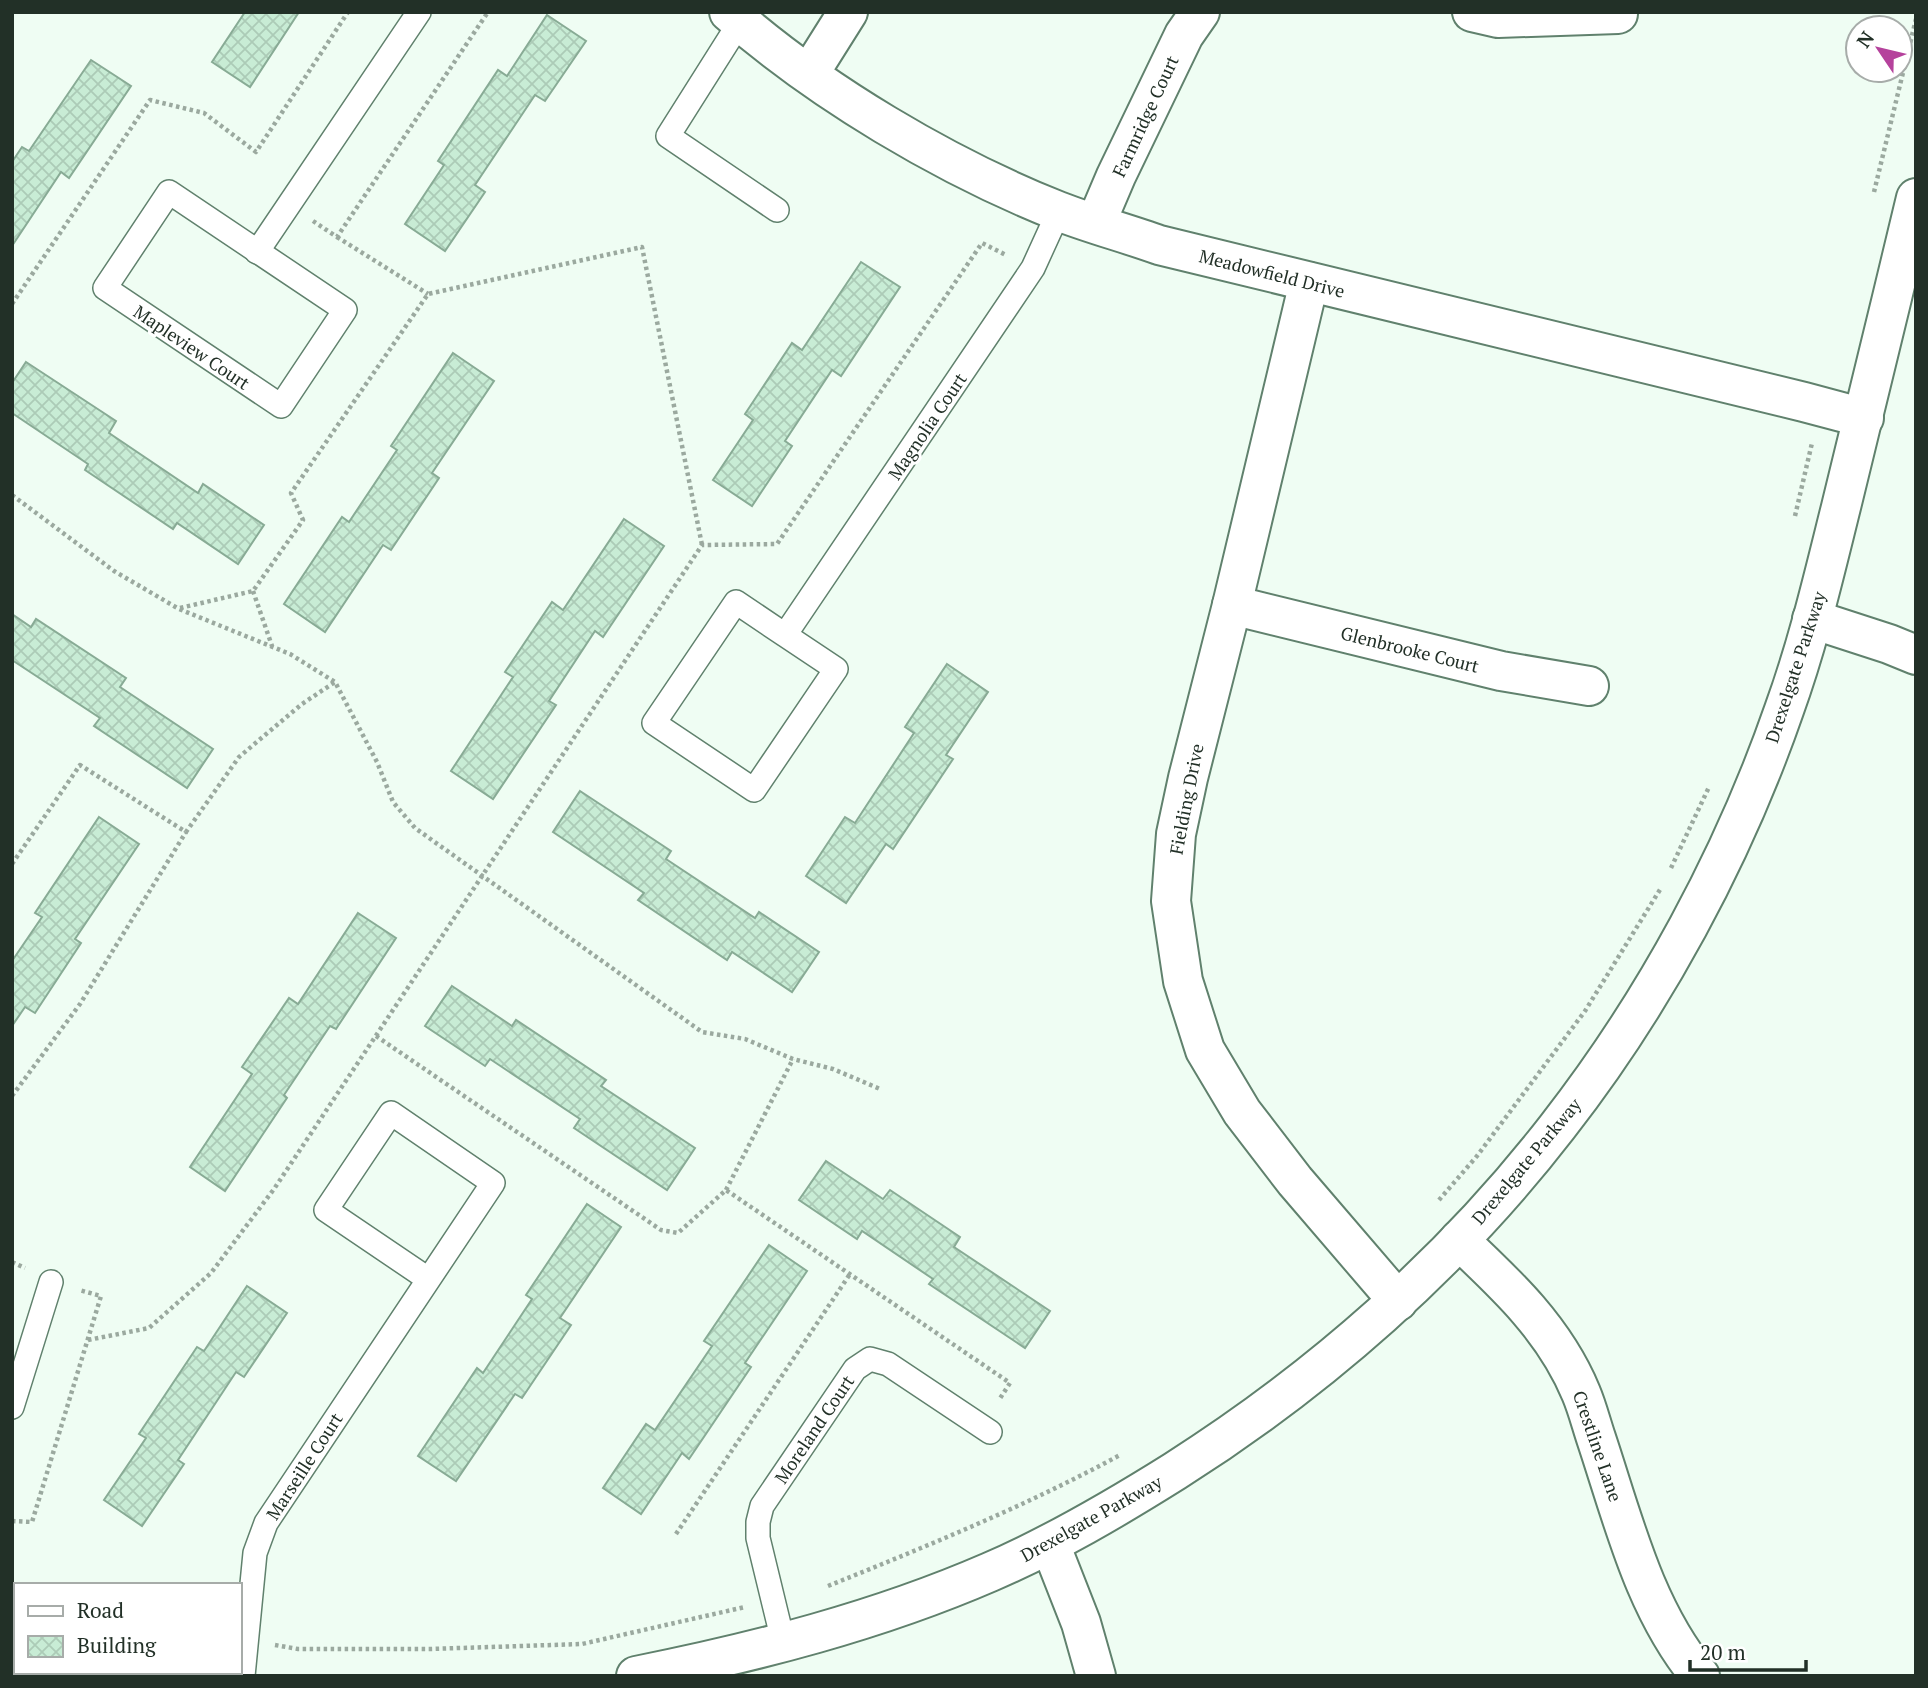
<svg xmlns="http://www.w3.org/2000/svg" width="1928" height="1688" font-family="'PT Serif',serif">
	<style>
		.building { fill: url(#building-cross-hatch); stroke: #88ab95; stroke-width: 2 }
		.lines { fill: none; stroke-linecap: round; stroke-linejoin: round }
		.service-casing { stroke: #60816d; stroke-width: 26 }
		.minor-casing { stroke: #60816d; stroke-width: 42 }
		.path { stroke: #9ba99f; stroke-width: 4.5; stroke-dasharray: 3.5 3.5; stroke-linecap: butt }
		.service { stroke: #fff; stroke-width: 23 }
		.minor { stroke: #fff; stroke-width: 38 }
		.labels { text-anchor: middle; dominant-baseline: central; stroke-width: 6; stroke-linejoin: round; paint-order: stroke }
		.street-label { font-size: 18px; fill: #223027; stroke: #fff }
	</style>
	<defs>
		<pattern id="building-cross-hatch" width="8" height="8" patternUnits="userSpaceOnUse" patternTransform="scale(1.75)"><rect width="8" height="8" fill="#c8ecd5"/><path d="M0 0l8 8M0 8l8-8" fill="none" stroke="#accbb7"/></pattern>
	</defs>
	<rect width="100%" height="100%" fill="#effdf3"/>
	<g class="building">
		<path d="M245,12H299L250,87L212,62Z"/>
		<path d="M547,15L586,41L545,101L535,95L475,185L485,192L445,251L405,224L444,165L438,161L498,70L507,76Z"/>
		<path d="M91,60L131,86L69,178L61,172L12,246V162L22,147L29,151Z"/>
		<path d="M861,262L900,287L841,376L832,370L785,441L792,446L752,506L713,480L753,420L745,414L792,343L802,350Z"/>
		<path d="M453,353L494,381L432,473L439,478L391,550L383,545L325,632L284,604L342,517L349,522L397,450L391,446Z"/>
		<path d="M26,362L116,421L109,433L198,493L203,484L264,525L238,564L177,523L173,529L85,470L88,464L12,413V383Z"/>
		<path d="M624,519L664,546L603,637L595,631L549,701L556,705L493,799L451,771L513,677L505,672L552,602L563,610Z"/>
		<path d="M12,614L31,627L36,619L126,678L120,687L213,749L187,788L94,726L100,718L12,660Z"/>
		<path d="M947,664L988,692L946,755L953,759L893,849L886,844L846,903L806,876L845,817L855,823L914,733L905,727Z"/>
		<path d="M580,791L671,851L666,859L755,918L759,912L819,952L792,992L732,952L727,960L638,900L644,893L553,832Z"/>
		<path d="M99,817L139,844L75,939L81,943L35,1013L25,1007L12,1026V961L42,917L35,913Z"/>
		<path d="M358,913L396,938L336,1029L330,1026L284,1095L287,1098L225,1191L190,1167L252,1074L242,1067L289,998L298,1004Z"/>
		<path d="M452,986L512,1026L516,1020L606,1080L601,1086L695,1148L667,1190L574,1128L580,1119L490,1059L485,1066L425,1026Z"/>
		<path d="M826,1161L883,1199L890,1190L960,1237L954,1247L1050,1311L1025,1348L929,1284L933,1279L862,1231L857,1239L799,1200Z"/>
		<path d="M587,1204L621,1227L560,1318L571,1325L522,1398L515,1394L456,1481L418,1456L477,1368L483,1373L532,1299L526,1295Z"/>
		<path d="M769,1245L807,1271L745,1363L751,1367L689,1459L682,1453L641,1514L603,1488L646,1424L655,1430L712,1346L704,1341Z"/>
		<path d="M247,1286L287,1313L244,1377L236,1372L178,1460L184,1464L142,1526L104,1500L146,1438L139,1434L197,1347L204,1351Z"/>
	</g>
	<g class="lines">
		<defs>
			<g id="service">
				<path d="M740,22L668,136L777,210"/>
				<path d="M169,192L345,310L281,406L105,288Z"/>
				<path d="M257,252L419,12"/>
				<path d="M785,635L836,669L754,790L654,723L736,602L785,635L1033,268L1059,211"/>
				<path d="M12,1407L51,1282"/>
				<path d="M783,1641L758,1538V1522L762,1506L855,1369L870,1359L888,1364L990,1432"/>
				<path d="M243,1676L255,1553L266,1523L493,1183L391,1113L326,1210L428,1279"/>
			</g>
			<g id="minor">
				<path d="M729,12C820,92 945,166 1058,211C1091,224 1126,233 1159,245L1804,402L1864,418"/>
				<path d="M1472,12L1498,18L1618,14"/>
				<path d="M809,74L848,12"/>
				<path d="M1096,223L1116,176L1184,35L1200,12"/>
				<path d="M1309,282L1232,605L1188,778L1176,834L1171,901L1183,981L1205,1050L1242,1112L1295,1181L1398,1301"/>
				<path d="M1232,605L1501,671L1589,686"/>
				<path d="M1812,619L1889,644L1916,655"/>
				<path d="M1459,1240C1507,1285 1555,1330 1581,1393C1587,1407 1591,1423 1596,1438C1623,1519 1644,1609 1700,1676"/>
				<path d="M1050,1544L1081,1623L1096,1676"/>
				<path d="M12,1641L16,1642"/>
				<path d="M149,1672L175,1676"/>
				<path d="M81,1676V1672"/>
				<path d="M636,1676C756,1652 877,1621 990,1572C1055,1544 1116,1508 1175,1471C1320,1379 1453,1262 1558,1126C1654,1003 1733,857 1784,710C1808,644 1824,575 1841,507C1867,404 1891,301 1916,198"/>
			</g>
		</defs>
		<use href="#service" class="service-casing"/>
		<use href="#minor" class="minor-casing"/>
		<g class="path">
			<path d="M1874,192L1916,19"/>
			<path d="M313,221L337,237L488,12"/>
			<path d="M337,237L428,294"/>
			<path d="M12,304L150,100L204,113L256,152L348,12"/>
			<path d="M12,495L114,571L179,609L290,654L335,682L377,762L393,802L415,828L702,1032L745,1039L793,1059L833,1069L880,1089"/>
			<path d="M1795,516L1812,443"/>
			<path d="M253,591L272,646"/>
			<path d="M180,608L253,591L303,520L291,493L428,294L642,247L702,545"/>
			<path d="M12,864L80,765L186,832L239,757L302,704L335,682"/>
			<path d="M1671,868L1709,787"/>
			<path d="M376,1036L661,1230L678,1233L726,1190L1010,1383L999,1400"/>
			<path d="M12,1096L80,1004L186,832"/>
			<path d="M726,1190L793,1059"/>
			<path d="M1439,1200L1477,1156L1585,1011L1661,888"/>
			<path d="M12,1262L25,1268"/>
			<path d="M88,1340L149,1328L211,1273L274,1189L702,545L777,544L982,243L1006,255"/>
			<path d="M12,1521L32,1522L101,1296L79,1290"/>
			<path d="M676,1534L850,1274"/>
			<path d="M828,1586C927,1546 1026,1506 1120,1455"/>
			<path d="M12,1598L16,1599"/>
			<path d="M275,1645L298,1649H430L582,1644L745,1607"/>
		</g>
		<use href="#service" class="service"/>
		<use href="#minor" class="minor"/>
	</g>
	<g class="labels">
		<g class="street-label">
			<text transform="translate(1145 116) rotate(-65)">Farmridge Court</text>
			<text transform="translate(1272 273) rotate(14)">Meadowfield Drive</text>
			<text transform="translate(192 347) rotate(34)">Mapleview Court</text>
			<text transform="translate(927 426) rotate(-56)">Magnolia Court</text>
			<text transform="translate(1410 649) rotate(14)">Glenbrooke Court</text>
			<text transform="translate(1795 667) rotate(-72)">Drexelgate Parkway</text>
			<text transform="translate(1186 799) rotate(-79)">Fielding Drive</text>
			<text transform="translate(1526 1161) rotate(-50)">Drexelgate Parkway</text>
			<text transform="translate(814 1429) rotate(-56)">Moreland Court</text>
			<text transform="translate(1598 1446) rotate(71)">Crestline Lane</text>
			<text transform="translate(304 1466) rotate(-57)">Marseille Court</text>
			<text transform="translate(1091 1518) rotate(-29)">Drexelgate Parkway</text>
		</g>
	</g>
	<rect width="1928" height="1688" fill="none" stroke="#223027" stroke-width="28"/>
	<rect x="14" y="1583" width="228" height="91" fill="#ffffff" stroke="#a7aca9" stroke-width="2"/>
	<rect x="28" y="1606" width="35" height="10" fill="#ffffff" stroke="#a7aca9" stroke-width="2"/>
	<text x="77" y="1618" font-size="21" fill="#223027">Road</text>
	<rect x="28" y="1636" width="35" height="21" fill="url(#building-cross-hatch)" stroke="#a7aca9" stroke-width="2"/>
	<text x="77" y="1653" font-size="21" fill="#223027">Building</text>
	<g transform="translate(1879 49) rotate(305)"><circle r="33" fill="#ffffff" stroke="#a7aca9" stroke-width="2"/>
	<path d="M0-5L12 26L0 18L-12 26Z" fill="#b5429c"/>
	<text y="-10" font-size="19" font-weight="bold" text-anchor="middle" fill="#223027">N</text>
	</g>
	<path d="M1690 1660v10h116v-10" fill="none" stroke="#223027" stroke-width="3.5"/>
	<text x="1700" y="1660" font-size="21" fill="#223027" stroke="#ffffff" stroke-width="5" paint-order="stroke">20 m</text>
</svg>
